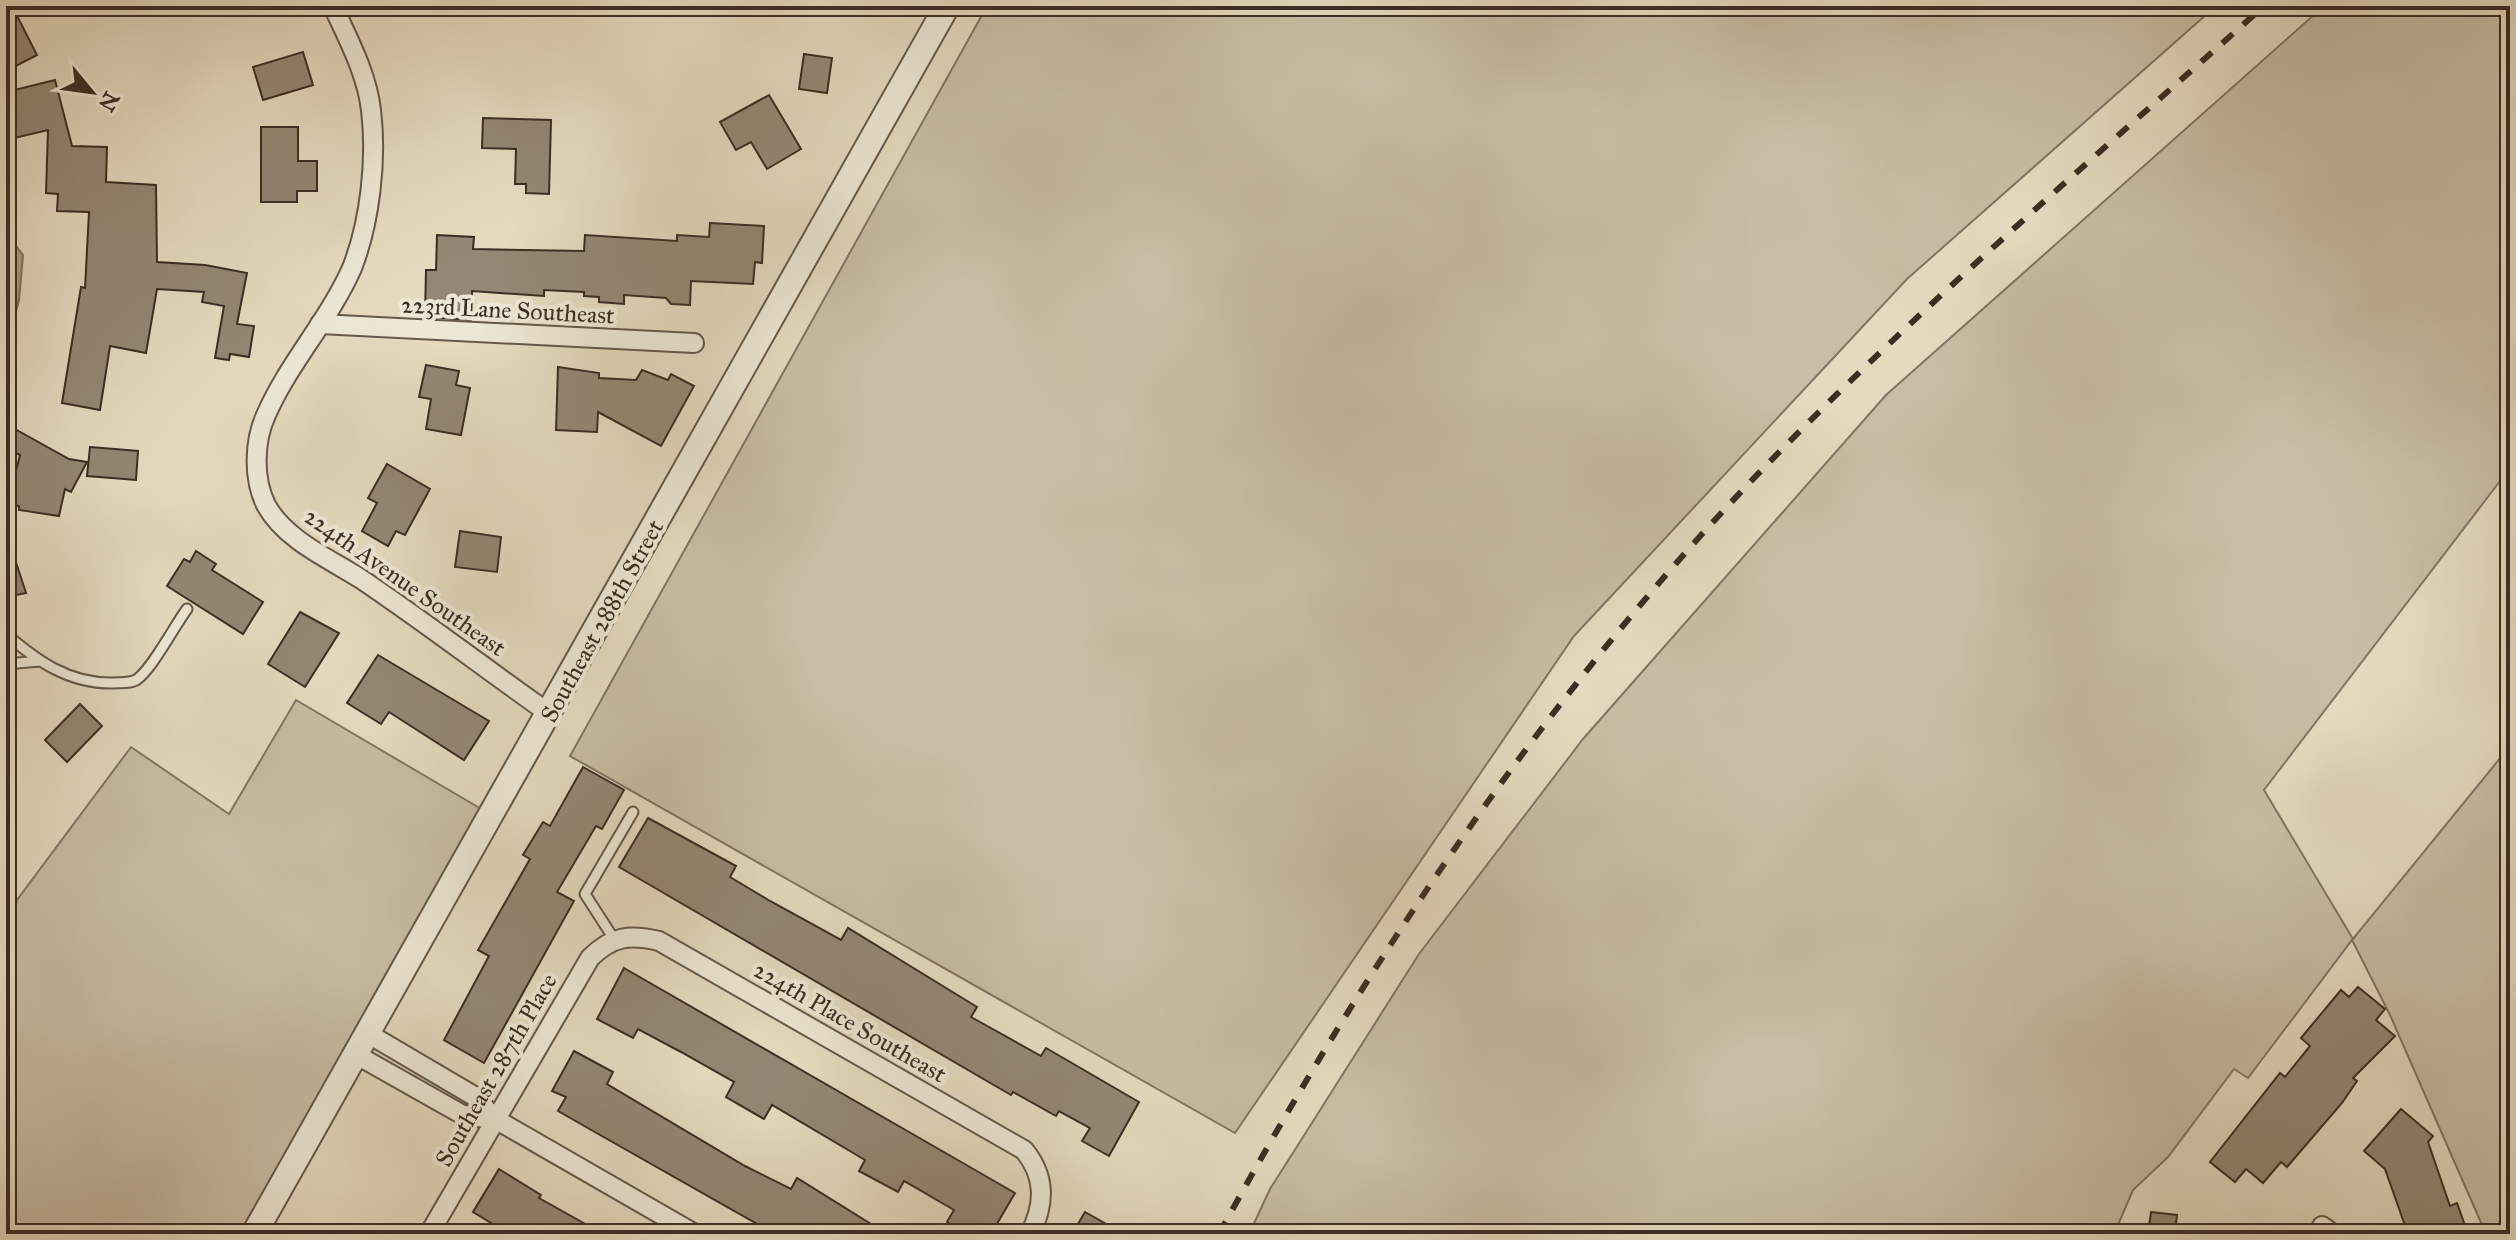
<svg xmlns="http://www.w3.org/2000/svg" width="2516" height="1240" font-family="'IM FELL Great Primer',serif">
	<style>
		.green { fill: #c8bda5; stroke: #827564; stroke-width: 2 }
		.water { fill: #ac9f8b; stroke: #7f7162; stroke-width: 2 }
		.building { fill: #948775; stroke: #3c2d24; stroke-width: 2 }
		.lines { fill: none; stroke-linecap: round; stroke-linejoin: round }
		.service-casing { stroke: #66584b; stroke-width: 13 }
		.minor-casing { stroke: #66584b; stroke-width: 22 }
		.tertiary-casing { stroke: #66584b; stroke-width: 28 }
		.service { stroke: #eee7d6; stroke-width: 9 }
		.minor { stroke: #eee7d6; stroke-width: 18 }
		.tertiary { stroke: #eee7d6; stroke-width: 24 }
		.rail { stroke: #3c2d24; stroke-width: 6; stroke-dasharray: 14 14; stroke-linecap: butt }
		.labels { text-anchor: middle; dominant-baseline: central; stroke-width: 8; stroke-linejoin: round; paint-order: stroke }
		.street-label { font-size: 24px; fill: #3c2d24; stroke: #eee7d6 }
	</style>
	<rect width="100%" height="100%" fill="#e5dac0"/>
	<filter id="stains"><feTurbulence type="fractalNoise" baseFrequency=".0025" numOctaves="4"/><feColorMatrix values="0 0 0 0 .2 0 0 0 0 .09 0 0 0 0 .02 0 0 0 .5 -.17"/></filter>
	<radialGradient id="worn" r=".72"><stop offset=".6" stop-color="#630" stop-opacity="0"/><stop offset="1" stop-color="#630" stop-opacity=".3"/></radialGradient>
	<g class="green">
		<path d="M987,6H2216L1907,279L1574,636L1235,1133L570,756Z"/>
		<path d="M2324,6H2510V468L2264,790L2353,939L2510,746V1234H2486L2390,1015L2352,940L2248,1078L2234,1069L2168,1157L2133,1190L2114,1234H1249L1270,1189L1419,954L1583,739L1886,395Z"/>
		<path d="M296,700L483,810L243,1234H6V940L17,900L131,747L229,814Z"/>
	</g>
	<path class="water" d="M6,233L23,255L19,300L6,348Z"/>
	<g class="building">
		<path d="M6,6H12L37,55L6,71Z"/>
		<path d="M303,52L313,85L263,100L253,67Z"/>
		<path d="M804,54L832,58L827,93L799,89Z"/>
		<path d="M55,80L72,146L107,147L106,182L156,185L157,262L205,265L247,273L237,324L254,326L249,357L230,354L229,360L215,358L224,306L202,302L204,292L157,289L146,353L110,346L100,410L62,403L81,287L85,288L89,212L57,211L58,194L46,193L48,130L6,140V92Z"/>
		<path d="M769,95L801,149L767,169L751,142L736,150L720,122Z"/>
		<path d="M483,118L551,120L549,194L526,193V184H515L516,149L482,148Z"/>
		<path d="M261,127H298V161H317V191H297V202H261Z"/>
		<path d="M710,223L764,226L762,263L755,262L753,284L691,281L690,305L671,304L666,298L624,295V304L599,302V297L584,296V292L544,290V296L472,291L471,320L425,317L426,270H436L437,235L474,237L473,249L584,251L585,235L677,241V235L709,237Z"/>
		<path d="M426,365L459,371L456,385L470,388L461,435L426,429L431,399L419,397Z"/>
		<path d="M558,367L599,373V378L636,380L642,370L668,380L671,374L694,386L661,446L598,412L597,432L556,430Z"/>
		<path d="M6,424L69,459L87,462L71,492L65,489L59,516L19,510V506L6,503V486L12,487L20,455L6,448Z"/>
		<path d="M90,447L138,451L136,480L87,476Z"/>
		<path d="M387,464L430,489L405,535L396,531L388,546L362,531L377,503L368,498Z"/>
		<path d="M460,531L501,537L497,572L455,567Z"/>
		<path d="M6,544H10L26,593L6,597Z"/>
		<path d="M196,551L216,564L212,570L263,602L243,634L167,586L184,559L190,562Z"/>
		<path d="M300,612L339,633L305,687L268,664Z"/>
		<path d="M378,655L489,721L464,760L389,712L381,724L347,703Z"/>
		<path d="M80,704L102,726L67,762L45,740Z"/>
		<path d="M583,767L624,790L602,829L596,826L557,892L574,901L484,1063L444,1040L489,956L478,950L530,859L523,855L543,822L550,826Z"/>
		<path d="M648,818L736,866L730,877L770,901L841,940L848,928L977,1007L971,1017L1041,1056L1046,1048L1139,1102L1109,1156L1082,1141L1090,1128L1059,1111L1056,1116L1013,1092L1011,1095L619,867Z"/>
		<path d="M624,968L1015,1193L991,1234H968L947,1222L954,1210L904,1181L898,1192L859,1171L865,1160L772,1105L764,1119L726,1097L734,1082L681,1052L638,1029L633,1038L597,1019Z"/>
		<path d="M2358,987L2385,1009L2376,1020L2395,1036L2353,1078L2357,1081L2342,1103L2287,1167L2281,1162L2263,1183L2246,1169L2235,1182L2210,1162L2280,1073L2285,1077L2310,1046L2301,1038L2341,990L2349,997Z"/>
		<path d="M574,1051L613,1072L607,1084L745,1166L791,1189L797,1178L887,1234H775L593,1131L558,1111L566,1097L552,1091Z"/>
		<path d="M2401,1109L2433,1136L2428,1142L2450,1206L2457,1203L2468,1234H2408L2385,1169L2364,1151Z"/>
		<path d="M499,1169L541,1195L539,1198L603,1234H509L473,1212Z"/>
		<path d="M1085,1212L1124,1234H1072Z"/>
		<path d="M2151,1212L2177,1215L2175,1234H2148Z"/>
	</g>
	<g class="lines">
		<defs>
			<g id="service">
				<path d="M6,634C37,661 68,683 111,683C119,682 129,684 136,680C151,671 175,625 187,609"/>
				<path d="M6,664L40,661"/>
				<path d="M614,939L585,894L633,812"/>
			</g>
			<g id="minor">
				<path d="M333,6C348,39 367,74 371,110C377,160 370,222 352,268C329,320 288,364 266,415C254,441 253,479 266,505C285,540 330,559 361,579C425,622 487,670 550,714"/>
				<path d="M320,324L694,343"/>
				<path d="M355,1054L463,1115L495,1119L474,1096L367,1033"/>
				<path d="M495,1119L695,1234"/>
				<path d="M2322,1226L2333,1234"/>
				<path d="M429,1234L590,958C612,936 630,934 659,941L1024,1150C1046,1177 1045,1204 1030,1234"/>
			</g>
			<path id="tertiary" d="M254,1234L947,6"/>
		</defs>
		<use href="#service" class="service-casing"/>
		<use href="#minor" class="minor-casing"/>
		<use href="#tertiary" class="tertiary-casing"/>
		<use href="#service" class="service"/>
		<use href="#minor" class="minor"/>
		<use href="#tertiary" class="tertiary"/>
		<path class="rail" d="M1219,1234C1367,963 1541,701 1755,477C1915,310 2092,160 2264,6"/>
	</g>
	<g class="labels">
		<g class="street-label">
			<text transform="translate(508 310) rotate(3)">223rd Lane Southeast</text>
			<text transform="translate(405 582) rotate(35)">224th Avenue Southeast</text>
			<text transform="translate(602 621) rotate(-61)">Southeast 288th Street</text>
			<text transform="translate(850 1022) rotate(30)">224th Place Southeast</text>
			<text transform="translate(496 1070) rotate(-60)">Southeast 287th Place</text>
		</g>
	</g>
	<rect width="2516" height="1240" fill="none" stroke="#e5dac0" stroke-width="32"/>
	<rect x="8" y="8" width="2500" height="1224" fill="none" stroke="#3c2d24" stroke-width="4"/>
	<rect x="16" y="16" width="2484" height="1208" fill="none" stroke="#3c2d24" stroke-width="2"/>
	<g transform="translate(92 92) rotate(119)" stroke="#eee7d6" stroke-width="6" paint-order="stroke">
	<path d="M0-6L14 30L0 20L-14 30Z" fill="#3c2d24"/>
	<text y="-12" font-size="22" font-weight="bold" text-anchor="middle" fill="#3c2d24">N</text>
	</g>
	<rect width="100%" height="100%" filter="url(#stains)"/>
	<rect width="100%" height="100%" fill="url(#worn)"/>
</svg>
